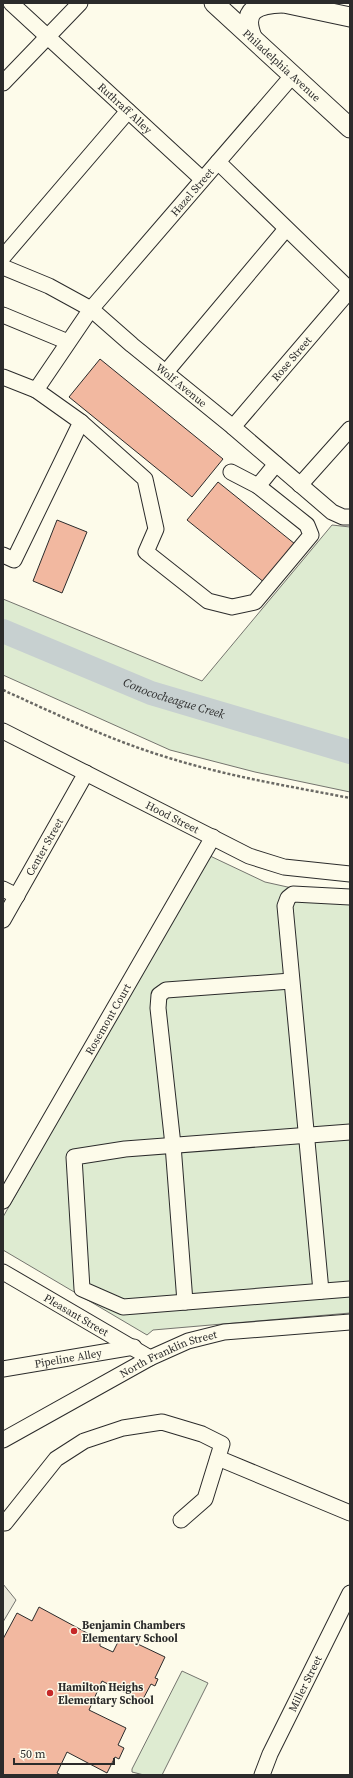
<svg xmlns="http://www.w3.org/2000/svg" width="353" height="1778" font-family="'Source Serif 4',serif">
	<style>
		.green { fill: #deebd1; stroke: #74746e }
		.parking { fill: #eceadb; stroke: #74746e }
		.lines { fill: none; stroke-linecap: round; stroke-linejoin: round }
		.river { stroke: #c7d0d0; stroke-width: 24 }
		.building { fill: #f2b8a0; stroke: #2b2b2b }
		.minor-casing { stroke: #2b2b2b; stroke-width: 17 }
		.major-casing { stroke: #2b2b2b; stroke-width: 21 }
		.path { stroke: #6a6964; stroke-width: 2.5; stroke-dasharray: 3 2; stroke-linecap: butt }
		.minor { stroke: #fdfbea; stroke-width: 15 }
		.major { stroke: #fdfbea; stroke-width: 19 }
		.poi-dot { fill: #c62828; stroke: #fdfbea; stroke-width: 1.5 }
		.labels { text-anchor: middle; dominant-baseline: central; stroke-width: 3; stroke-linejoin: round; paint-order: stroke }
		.street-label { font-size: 11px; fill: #2b2b2b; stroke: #fdfbea }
		.poi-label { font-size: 11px; font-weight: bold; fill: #2b2b2b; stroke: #fdfbea; text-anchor: start }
		.water-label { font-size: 12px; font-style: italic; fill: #2b2b2b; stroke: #fdfbea }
	</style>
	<rect width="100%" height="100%" fill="#fdfbea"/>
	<g class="green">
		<path d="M332,525L350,527V792L255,772L170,750L3,675V599L202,681Z"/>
		<path d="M208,855L265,882L292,888L350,892V1313L153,1330L147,1335L3,1250V1217Z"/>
		<path d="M182,1671L208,1683L162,1775H144L132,1772V1769Z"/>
	</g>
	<path class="parking" d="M3,1584L16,1600L3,1622Z"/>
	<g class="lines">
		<path class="river" id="s1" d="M3,631L151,693L350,752"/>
	</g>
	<g class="building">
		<path d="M100,359L223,459L192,497L69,397Z"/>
		<path d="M218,482L295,544L265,583L187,520Z"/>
		<path d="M57,520L87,532L62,593L33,581Z"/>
		<path d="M39,1607L100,1640V1646L113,1652L121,1636L165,1657L155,1678L158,1679L155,1686L151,1684L142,1701L102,1681L89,1710L126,1728L118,1745L124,1748L119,1759L115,1757L107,1773L67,1752L57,1773L61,1775H3V1639L17,1613L32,1621Z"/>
	</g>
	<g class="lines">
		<defs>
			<g id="minor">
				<path id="s2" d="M11,3L202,179"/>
				<path d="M3,83L80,3"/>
				<path d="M218,162L350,290"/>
				<path d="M3,257L128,111"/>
				<path id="s3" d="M3,267L49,286L91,309L132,345L233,427L332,512L343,517H350"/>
				<path d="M3,315L68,342"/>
				<path d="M166,372L286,229"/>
				<path id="s4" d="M3,377L36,390L91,309L293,75"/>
				<path d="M81,422L145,479L156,529L146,552L208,601L232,607L255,602L311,535L307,525L258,486"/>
				<path id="s5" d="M233,427L350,290"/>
				<path d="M231,472L258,486L276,464"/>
				<path d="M300,485L350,429"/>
				<path d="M3,555L14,560L81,422L36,390"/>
				<path id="s6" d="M3,731L249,856L284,867L350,874"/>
				<path d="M3,889L17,896"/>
				<path id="s7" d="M3,920L86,773"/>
				<path d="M350,1132L125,1149L74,1157L82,1289L123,1307L350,1289"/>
				<path id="s8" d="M3,1201L213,837"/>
				<path id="s9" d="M3,1272L150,1358"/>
				<path d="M321,1291L285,906L288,898L293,894L350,897"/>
				<path d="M185,1302L173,1145L158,1008L159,995L166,990L291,981"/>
				<path id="s10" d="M3,1369L134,1347"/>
				<path id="s11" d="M3,1440L150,1358L188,1341L224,1332L350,1322"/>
				<path d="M218,1458L350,1513"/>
				<path d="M3,1523H5L56,1459L84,1441L123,1428L162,1422L202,1434L222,1444L205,1499L181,1520"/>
				<path id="s12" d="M262,1775L270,1754L350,1593"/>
			</g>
			<g id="major">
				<path id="s13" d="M214,3L350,128"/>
				<path d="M284,3L350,17"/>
				<path d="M252,37C241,9 258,4 282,3"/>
			</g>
		</defs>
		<use href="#minor" class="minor-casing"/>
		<use href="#major" class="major-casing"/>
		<path class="path" d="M3,690C56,714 110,740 166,757C226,776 288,786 350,798"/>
		<use href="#minor" class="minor"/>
		<use href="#major" class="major"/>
	</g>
	<g class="poi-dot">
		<circle cx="74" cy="1631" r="4"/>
		<circle cx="50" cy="1693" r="4"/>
	</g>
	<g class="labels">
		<g class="street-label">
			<text stroke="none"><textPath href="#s13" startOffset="92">Philadelphia Avenue</textPath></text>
			<text stroke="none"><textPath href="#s2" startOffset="155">Ruthraff Alley</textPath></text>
			<text stroke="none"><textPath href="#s4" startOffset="288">Hazel Street</textPath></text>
			<text stroke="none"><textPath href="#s5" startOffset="90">Rose Street</textPath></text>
			<text stroke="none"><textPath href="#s3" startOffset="216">Wolf Avenue</textPath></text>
			<text stroke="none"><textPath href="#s6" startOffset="190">Hood Street</textPath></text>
			<text stroke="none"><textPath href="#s7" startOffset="84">Center Street</textPath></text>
			<text stroke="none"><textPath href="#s8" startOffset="210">Rosemont Court</textPath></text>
			<text stroke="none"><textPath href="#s9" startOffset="85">Pleasant Street</textPath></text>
			<text stroke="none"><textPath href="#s11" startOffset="187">North Franklin Street</textPath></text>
			<text stroke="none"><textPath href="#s10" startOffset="66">Pipeline Alley</textPath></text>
			<text stroke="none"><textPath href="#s12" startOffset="101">Miller Street</textPath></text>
		</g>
		<g class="poi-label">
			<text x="82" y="1625">Benjamin Chambers<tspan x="82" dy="13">Elementary School</tspan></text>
			<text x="58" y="1687">Hamilton Heighs<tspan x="58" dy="13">Elementary School</tspan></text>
		</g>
		<g class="water-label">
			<text stroke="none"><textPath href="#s1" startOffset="184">Conococheague Creek</textPath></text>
		</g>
	</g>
	<rect width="353" height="1778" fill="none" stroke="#2b2b2b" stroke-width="8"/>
	<path d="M14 1758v6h100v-6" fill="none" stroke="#2b2b2b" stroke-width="2"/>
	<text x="20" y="1758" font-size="12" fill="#2b2b2b" stroke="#fdfbea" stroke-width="3" paint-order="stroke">50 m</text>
</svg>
